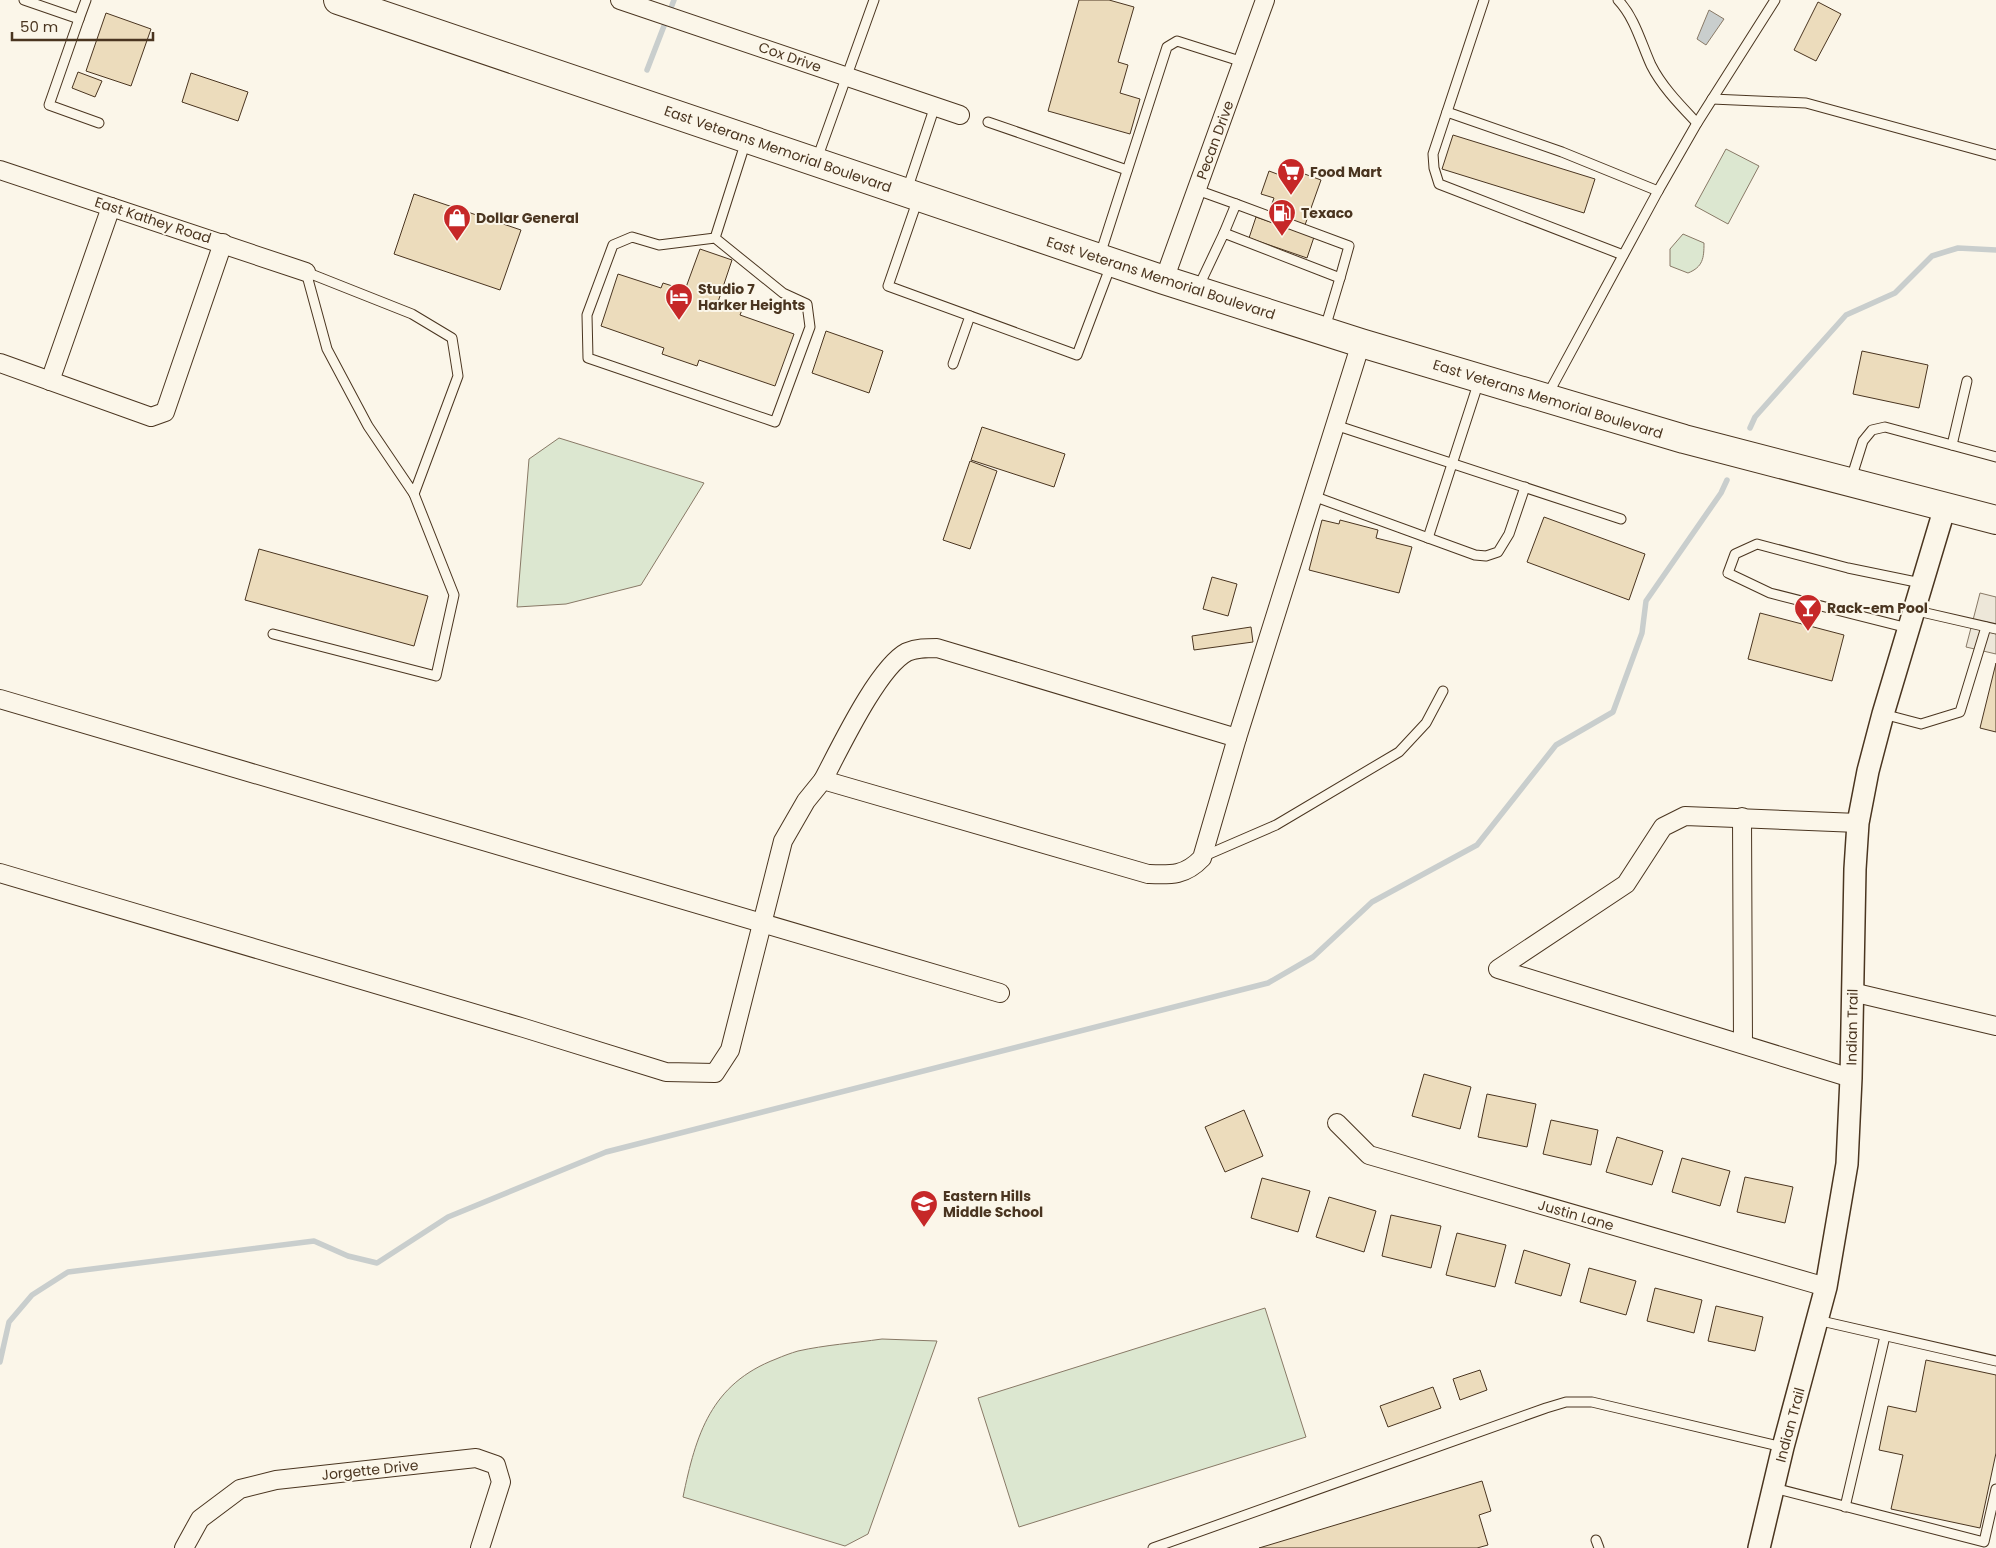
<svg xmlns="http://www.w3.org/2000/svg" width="1996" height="1548" font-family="Poppins,sans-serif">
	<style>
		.green { fill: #dce7d0; stroke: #887966 }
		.parking { fill: #ede7d9; stroke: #887966 }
		.water { fill: #c9cecd; stroke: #887966 }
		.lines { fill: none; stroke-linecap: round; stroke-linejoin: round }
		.stream { stroke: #c9cecd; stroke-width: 5.5 }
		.building { fill: #ecdcbc; stroke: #4a3520 }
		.service-casing { stroke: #4a3520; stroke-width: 11 }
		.minor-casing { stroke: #4a3520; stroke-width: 20 }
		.tertiary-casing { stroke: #4a3520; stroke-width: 24 }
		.primary-casing { stroke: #4a3520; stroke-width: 30 }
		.service { stroke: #fbf6e9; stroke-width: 9 }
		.minor { stroke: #fbf6e9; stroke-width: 18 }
		.tertiary { stroke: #fbf6e9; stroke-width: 21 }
		.primary { stroke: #fbf6e9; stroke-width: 28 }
		.labels { text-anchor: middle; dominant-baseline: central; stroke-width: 4; stroke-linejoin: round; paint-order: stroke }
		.street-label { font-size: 14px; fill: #4a3520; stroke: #fbf6e9 }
		.poi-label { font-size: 14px; font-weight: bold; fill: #4a3520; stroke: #fbf6e9; text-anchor: start }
	</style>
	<rect width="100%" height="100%" fill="#fbf6e9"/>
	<g class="green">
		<path d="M1726,149L1759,166L1728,224L1695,206Z"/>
		<path d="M1683,234L1704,243C1704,258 1703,267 1688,273L1670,266V249Z"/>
		<path d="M559,438L704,483L641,585L566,604L517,607L529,459Z"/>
		<path d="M1265,1308L1306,1437L1019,1527L978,1398Z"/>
		<path d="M882,1339L937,1341L868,1534L845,1546L683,1497C696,1434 711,1384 776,1359C783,1356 791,1353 798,1351C825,1345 854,1343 882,1339Z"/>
	</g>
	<path class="parking" d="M1980,593L1996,597V654L1966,647Z"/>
	<path class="water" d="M1709,10L1724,19L1706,45L1697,39Z"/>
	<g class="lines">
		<g class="stream">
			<path d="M647,70L674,0"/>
			<path d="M1750,428L1755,417L1846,315L1895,293L1932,256L1958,248L1996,250"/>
			<path d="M0,1362L9,1322L32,1295L68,1272L314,1241L348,1256L377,1263L448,1217L606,1152L1268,983L1313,957L1372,902L1477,845L1556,745L1613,712L1642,633L1646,601L1721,493L1727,480"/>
		</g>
	</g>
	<g class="building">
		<path d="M1079,0H1109L1134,7L1118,62L1128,65L1120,93L1140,99L1130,134L1048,111Z"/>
		<path d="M1818,2L1841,14L1816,61L1794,50Z"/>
		<path d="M106,13L151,29L131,86L86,71Z"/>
		<path d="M78,72L102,81L95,97L72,88Z"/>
		<path d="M191,73L248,92L238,121L182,102Z"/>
		<path d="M1453,135L1595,179L1584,213L1442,169Z"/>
		<path d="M1291,169L1321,180L1305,225L1269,212L1274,198L1261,194L1269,171L1288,178Z"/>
		<path d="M414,194L521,230L500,290L394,254Z"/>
		<path d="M1256,217L1314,237L1307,258L1249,238Z"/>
		<path d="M700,249L732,260L718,302L742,310L740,315L794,334L775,386L699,360L697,366L662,354L664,348L601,326L618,274L661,288L663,283L685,290Z"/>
		<path d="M826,331L883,351L869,393L812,373Z"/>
		<path d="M1862,351L1928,365L1919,408L1853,394Z"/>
		<path d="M982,427L1065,454L1054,487L971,460Z"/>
		<path d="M970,461L997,471L970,549L943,540Z"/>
		<path d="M1544,517L1645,554L1629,600L1527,562Z"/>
		<path d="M1322,520L1339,524L1340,520L1378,530L1376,538L1412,547L1399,593L1309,570Z"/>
		<path d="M259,549L428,596L414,646L245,600Z"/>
		<path d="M1212,577L1237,584L1228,616L1203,609Z"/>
		<path d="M1760,613L1844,635L1832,681L1748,659Z"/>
		<path d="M1251,627L1253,642L1194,650L1192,636Z"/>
		<path d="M1996,663V732L1980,728Z"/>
		<path d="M1424,1074L1471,1087L1460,1129L1412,1116Z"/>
		<path d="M1487,1094L1536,1104L1527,1147L1478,1137Z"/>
		<path d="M1244,1110L1263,1156L1225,1172L1205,1127Z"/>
		<path d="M1551,1120L1598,1130L1591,1165L1543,1154Z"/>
		<path d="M1617,1137L1663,1151L1652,1185L1606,1172Z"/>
		<path d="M1682,1158L1730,1171L1720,1206L1672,1192Z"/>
		<path d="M1745,1177L1793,1187L1785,1223L1737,1212Z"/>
		<path d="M1262,1178L1310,1191L1298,1232L1251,1218Z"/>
		<path d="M1329,1197L1376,1211L1364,1252L1316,1237Z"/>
		<path d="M1391,1215L1441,1226L1431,1268L1382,1256Z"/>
		<path d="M1457,1233L1506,1245L1495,1287L1446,1275Z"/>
		<path d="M1524,1250L1570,1264L1561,1296L1515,1283Z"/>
		<path d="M1589,1268L1636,1281L1626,1315L1580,1302Z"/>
		<path d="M1655,1288L1702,1300L1694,1333L1647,1321Z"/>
		<path d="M1716,1306L1763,1317L1755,1351L1708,1341Z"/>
		<path d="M1926,1360L1996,1375V1453L1980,1528L1891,1509L1903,1455L1879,1450L1888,1406L1916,1412Z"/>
		<path d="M1480,1370L1487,1390L1460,1400L1453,1379Z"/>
		<path d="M1433,1387L1441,1408L1388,1427L1380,1406Z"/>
		<path d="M1482,1481L1491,1511L1479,1515L1488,1545L1477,1548H1259Z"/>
	</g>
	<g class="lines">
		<defs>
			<g id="service">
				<path d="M24,0L79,19L86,0"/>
				<path d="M1484,0L1433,154L1434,168L1439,184L1623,255"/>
				<path d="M1618,0C1635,18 1641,43 1651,65C1662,87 1681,106 1697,123"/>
				<path d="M79,19L49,105L99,123"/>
				<path d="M1712,99L1806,103L1996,155"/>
				<path d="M1447,112L1562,152L1658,191"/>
				<path d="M988,122L1127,170"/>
				<path d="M817,159L874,0"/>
				<path d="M907,190L935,106"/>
				<path d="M1197,190L1236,204"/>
				<path d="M918,199L888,286L1077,355L1111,265"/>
				<path d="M1224,233L1236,204L1349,246L1340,278"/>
				<path d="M715,238L659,245L632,237L613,245L587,315L588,358L775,422L810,327L807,304L783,293L715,238L746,141"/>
				<path d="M1100,255L1167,47L1177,41L1243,62"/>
				<path d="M306,272L412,314L452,338L458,376L414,494L368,426L327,349Z"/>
				<path d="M1198,288L1224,233L1340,278L1325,328"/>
				<path d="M953,364L970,316"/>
				<path d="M1547,396L1658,191L1697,123L1775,0"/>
				<path d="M1335,425L1621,519"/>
				<path d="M1952,445L1967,381"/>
				<path d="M1851,479L1863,441L1872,430L1885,427L1996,457"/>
				<path d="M1313,496L1475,555L1486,556L1498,552L1509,534L1525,487"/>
				<path d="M1428,538L1479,381"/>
				<path d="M1913,610L1996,629"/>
				<path d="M1908,628L1770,593L1728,573L1735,554L1757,544L1848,568L1921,583"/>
				<path d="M273,634L436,676L454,595L414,494"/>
				<path d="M1883,714L1921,724L1960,712L1986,627"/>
				<path d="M1202,857L1276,825L1399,752L1426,723L1443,691"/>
				<path d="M1817,1320L1996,1361"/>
				<path d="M1774,1488L1984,1542L1996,1489"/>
				<path d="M1845,1507L1885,1336"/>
				<path d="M1596,1540L1599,1548"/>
				<path d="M1153,1548L1546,1408L1566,1402H1592L1783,1447"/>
			</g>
			<g id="minor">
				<path d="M620,0L960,115"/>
				<path d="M0,170L306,272"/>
				<path d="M1164,280L1265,0"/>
				<path d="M0,363L151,417L165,412L223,243"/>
				<path d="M50,381L111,207"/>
				<path d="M0,699L1000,993"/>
				<path d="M823,780C839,750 878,667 907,652C917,648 926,648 937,648L1237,738"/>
				<path d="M1742,817L1743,1044"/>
				<path d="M0,873L524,1028L666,1072L715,1073L730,1050L783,841L806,801L823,780L1148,874C1171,875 1185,876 1202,858L1237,738L1361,343"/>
				<path d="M1852,992L1996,1026"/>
				<path d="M1851,1078L1498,969L1626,884L1663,827L1685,816L1858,823"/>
				<path d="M1337,1123L1369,1155L1826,1287"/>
				<path d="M184,1548L200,1519L240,1489L276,1480L476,1458L496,1465L501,1482L480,1548"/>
			</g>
			<path id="tertiary" d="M1759,1548L1783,1447L1826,1287L1847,1164L1851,1078L1855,869L1858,823L1868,771L1883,714L1945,507"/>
			<path id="primary" d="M338,0L1164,280L1361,343L1684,439L1996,520"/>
		</defs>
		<use href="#service" class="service-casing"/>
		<use href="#minor" class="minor-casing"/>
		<use href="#tertiary" class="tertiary-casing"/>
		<use href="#primary" class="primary-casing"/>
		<use href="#service" class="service"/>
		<use href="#minor" class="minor"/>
		<use href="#tertiary" class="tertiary"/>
		<use href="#primary" class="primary"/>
	</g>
	<defs>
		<symbol id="supermarket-pin" viewBox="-11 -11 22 30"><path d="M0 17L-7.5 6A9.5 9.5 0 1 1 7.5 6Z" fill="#c62828" stroke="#fbf6e9"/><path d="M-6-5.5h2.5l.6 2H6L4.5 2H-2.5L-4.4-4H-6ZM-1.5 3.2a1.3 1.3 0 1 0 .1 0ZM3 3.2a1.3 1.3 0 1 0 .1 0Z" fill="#fff"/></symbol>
		<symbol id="fuel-pin" viewBox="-11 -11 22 30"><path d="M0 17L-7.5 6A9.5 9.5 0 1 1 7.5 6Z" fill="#c62828" stroke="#fbf6e9"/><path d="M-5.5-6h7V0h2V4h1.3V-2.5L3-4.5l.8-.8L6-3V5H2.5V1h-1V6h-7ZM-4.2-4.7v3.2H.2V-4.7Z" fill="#fff"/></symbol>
		<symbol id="shop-pin" viewBox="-11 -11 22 30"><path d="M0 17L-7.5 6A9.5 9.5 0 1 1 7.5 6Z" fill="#c62828" stroke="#fbf6e9"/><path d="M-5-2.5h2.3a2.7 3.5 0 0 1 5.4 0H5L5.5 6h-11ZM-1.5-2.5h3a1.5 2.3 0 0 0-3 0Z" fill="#fff"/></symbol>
		<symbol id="hotel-pin" viewBox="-11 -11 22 30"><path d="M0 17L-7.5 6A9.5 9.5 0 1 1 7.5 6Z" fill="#c62828" stroke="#fbf6e9"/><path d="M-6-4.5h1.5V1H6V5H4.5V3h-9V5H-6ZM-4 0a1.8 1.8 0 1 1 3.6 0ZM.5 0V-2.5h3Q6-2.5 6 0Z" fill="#fff"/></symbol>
		<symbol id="bar-pin" viewBox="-11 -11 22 30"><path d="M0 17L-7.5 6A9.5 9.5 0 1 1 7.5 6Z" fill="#c62828" stroke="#fbf6e9"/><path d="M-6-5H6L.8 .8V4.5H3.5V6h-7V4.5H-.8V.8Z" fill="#fff"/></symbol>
		<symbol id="school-pin" viewBox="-11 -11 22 30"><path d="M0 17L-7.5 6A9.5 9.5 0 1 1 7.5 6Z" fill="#c62828" stroke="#fbf6e9"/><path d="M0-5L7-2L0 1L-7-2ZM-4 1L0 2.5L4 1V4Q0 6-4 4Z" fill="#fff"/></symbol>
	</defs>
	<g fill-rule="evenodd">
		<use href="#supermarket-pin" x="1275" y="156" width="32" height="43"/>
		<use href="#fuel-pin" x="1266" y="197" width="32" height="43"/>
		<use href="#shop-pin" x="441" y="202" width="32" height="43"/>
		<use href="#hotel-pin" x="663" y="281" width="32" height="43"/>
		<use href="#bar-pin" x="1792" y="592" width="32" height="43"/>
		<use href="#school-pin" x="908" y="1188" width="32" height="43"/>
	</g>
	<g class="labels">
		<g class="street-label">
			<text transform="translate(790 57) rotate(19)">Cox Drive</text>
			<text transform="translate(1215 140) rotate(-70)">Pecan Drive</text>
			<text transform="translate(778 149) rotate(19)">East Veterans Memorial Boulevard</text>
			<text transform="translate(153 220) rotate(18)">East Kathey Road</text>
			<text transform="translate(1161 278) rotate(18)">East Veterans Memorial Boulevard</text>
			<text transform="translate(1548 399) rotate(17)">East Veterans Memorial Boulevard</text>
			<text transform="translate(1852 1027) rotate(-89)">Indian Trail</text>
			<text transform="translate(1576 1215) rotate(16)">Justin Lane</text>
			<text transform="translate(1790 1425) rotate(-75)">Indian Trail</text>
			<text transform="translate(370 1470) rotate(-6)">Jorgette Drive</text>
		</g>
		<g class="poi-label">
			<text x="1310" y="172">Food Mart</text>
			<text x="1301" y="213">Texaco</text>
			<text x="476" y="218">Dollar General</text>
			<text x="698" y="289">Studio 7<tspan x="698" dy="16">Harker Heights</tspan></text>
			<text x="1827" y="608">Rack-em Pool</text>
			<text x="943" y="1196">Eastern Hills<tspan x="943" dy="16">Middle School</tspan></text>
		</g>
	</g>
	<path d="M12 32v8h141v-8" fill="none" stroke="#4a3520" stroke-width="2.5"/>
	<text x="20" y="32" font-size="15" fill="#4a3520" stroke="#fbf6e9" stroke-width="4" paint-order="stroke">50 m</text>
</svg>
